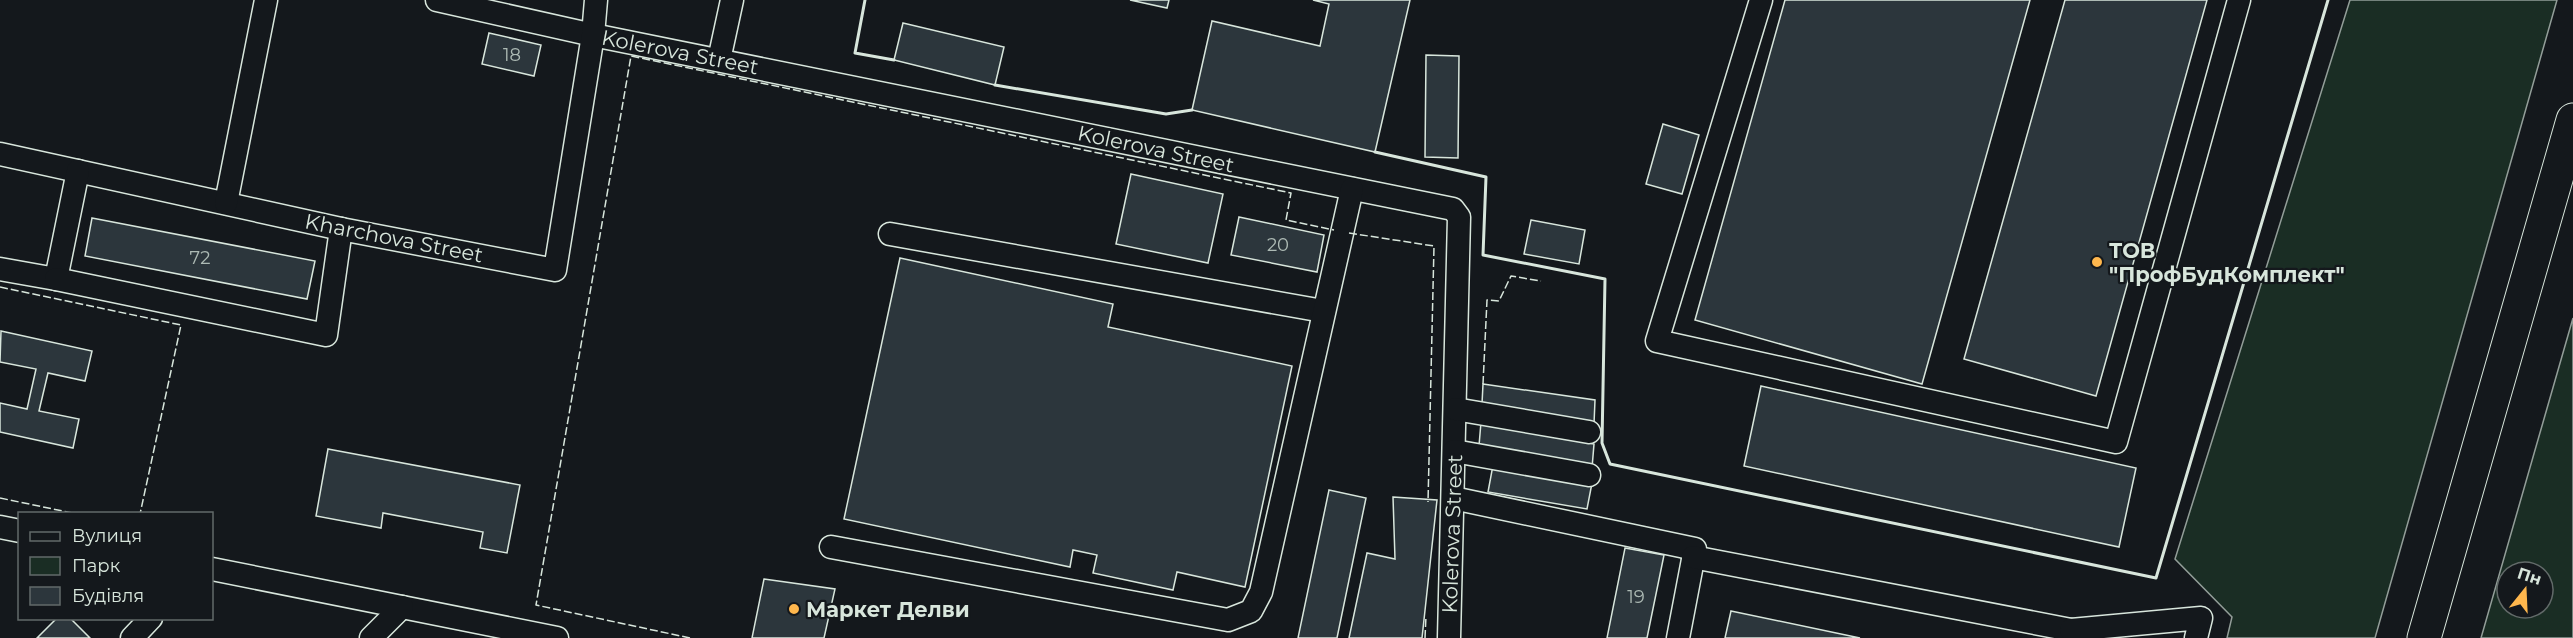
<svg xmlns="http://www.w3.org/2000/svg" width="2573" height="638" font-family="Montserrat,sans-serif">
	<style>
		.green { fill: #1a2d24; stroke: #939e99; stroke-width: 1.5; fill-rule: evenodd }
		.building { fill: #2c363c; stroke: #d8e6dc; stroke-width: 1.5 }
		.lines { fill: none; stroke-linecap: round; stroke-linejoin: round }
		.minor-casing { stroke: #d8e6dc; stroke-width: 25 }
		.highway-casing { stroke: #d8e6dc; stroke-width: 35 }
		.minor { stroke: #14181c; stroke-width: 22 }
		.highway { stroke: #14181c; stroke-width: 33 }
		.fence { stroke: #d8e6dc; stroke-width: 1.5; stroke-dasharray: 8 3; stroke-linecap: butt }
		.wall { stroke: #d8e6dc; stroke-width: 3 }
		.poi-dot { fill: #ffb74d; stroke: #14181c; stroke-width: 2 }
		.labels { text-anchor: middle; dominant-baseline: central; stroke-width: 4.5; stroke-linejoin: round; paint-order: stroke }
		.number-label { font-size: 18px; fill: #adbab4 }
		.street-label { font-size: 21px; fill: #d8e6dc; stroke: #14181c }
		.poi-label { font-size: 21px; font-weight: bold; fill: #d8e6dc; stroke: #14181c; text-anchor: start }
	</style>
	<rect width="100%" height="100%" fill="#14181c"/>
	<g class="green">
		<path d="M2350,0H2557L2375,638H2227L2232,617L2175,559Z"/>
		<path d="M2573,318V638H2481ZM2507,572H2543V608H2507Z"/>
	</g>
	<g class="building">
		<path d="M1130,0H1169L1167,8Z"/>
		<path d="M1313,0H1410L1375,152L1192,110L1212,21L1320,46L1329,4Z"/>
		<path d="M1785,0H2030L1922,384L1695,320Z"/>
		<path d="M2065,0H2207L2096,396L1964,359Z"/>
		<path d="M903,23L1004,47L995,85L894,60Z"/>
		<path d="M489,33L541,45L534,76L482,64Z"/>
		<path d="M1426,55L1459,56L1458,158L1425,157Z"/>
		<path d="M1663,124L1699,135L1682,194L1646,184Z"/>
		<path d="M1131,174L1223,194L1208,263L1116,244Z"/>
		<path d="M1239,217L1324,235L1317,272L1231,255Z"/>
		<path d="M92,218L315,261L307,299L85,256Z"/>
		<path d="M1531,220L1585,230L1579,264L1524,254Z"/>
		<path d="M900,258L1113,304L1108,327L1292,366L1245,587L1177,572L1173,590L1093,573L1097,555L1073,550L1070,567L844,519Z"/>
		<path d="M1,331L92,351L85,381L48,373L39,411L79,419L73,448L0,432V403L27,409L36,369L0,362Z"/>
		<path d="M1483,384L1595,400L1594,424L1482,404Z"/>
		<path d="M1761,386L2136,468L2119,547L1744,466Z"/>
		<path d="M1481,422L1594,444L1592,468L1479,446Z"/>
		<path d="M328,449L520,485L507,553L480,548L483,532L383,513L381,528L316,516Z"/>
		<path d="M1493,465L1592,483L1587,509L1488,492Z"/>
		<path d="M1329,490L1366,498L1337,638H1298Z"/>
		<path d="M1393,497L1437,500L1422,638H1349L1367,553L1395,559Z"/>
		<path d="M1625,548L1664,555L1647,638H1607Z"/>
		<path d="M764,579L835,589L824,638H752Z"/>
		<path d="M1731,611L1860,638H1725Z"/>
		<path d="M57,618H70L90,638H37Z"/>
	</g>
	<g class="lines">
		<defs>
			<g id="minor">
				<path d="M437,0L593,35L1453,209L1459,217L1449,638"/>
				<path d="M1761,0L1657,341L2116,442L2239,0"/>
				<path d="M719,60L732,0"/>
				<path d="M0,154L341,229L555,270L593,35L596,0"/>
				<path d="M226,203L266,0"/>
				<path d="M890,234L1323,311"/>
				<path d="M0,269L56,279L78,171"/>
				<path d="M56,279L326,335L341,229"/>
				<path d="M1455,409L1589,432"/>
				<path d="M1454,451L1589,475"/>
				<path d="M1453,498L1695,549L1678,638"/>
				<path d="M0,527L20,531"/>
				<path d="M831,547L1228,620L1251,611L1261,592L1352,189"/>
				<path d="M1693,557L2071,630L2070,638"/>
				<path d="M212,569L557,638"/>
				<path d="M2071,630L2201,618L2196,638"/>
				<path d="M132,638L151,618"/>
				<path d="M371,638L402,607"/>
			</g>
			<path id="highway" d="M2424,638L2573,120"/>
		</defs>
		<use href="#minor" class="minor-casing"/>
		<use href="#highway" class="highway-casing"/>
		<use href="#minor" class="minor"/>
		<use href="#highway" class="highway"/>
		<g class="fence">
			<path d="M1349,233L1434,246L1428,502"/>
			<path d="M0,287L181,325L140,514"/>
			<path d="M1483,384L1487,300L1499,301L1511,276L1541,281"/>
			<path d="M0,498L77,514"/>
			<path d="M690,638L536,605L631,56L1291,193L1286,220L1334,230"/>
			<path d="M1425,638L1426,616"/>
		</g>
		<g class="wall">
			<path d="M865,0L855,53L894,60"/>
			<path d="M995,85L1166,114L1192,110"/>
			<path d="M1375,152L1486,177L1483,255L1605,279L1602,443L1610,464L2156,578L2328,0"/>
		</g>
	</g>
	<g class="poi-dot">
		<circle cx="2097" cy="262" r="6"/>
		<circle cx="794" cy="609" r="6"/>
	</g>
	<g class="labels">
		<g class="number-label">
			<text x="512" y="55">18</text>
			<text x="1278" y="245">20</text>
			<text x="200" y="258">72</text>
			<text x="1636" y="597">19</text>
		</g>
		<g class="street-label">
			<text transform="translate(680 52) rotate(11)">Kolerova Street</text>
			<text transform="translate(1156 149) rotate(12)">Kolerova Street</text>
			<text transform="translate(394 238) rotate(11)">Kharchova Street</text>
			<text transform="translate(1452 534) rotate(-88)">Kolerova Street</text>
		</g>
		<g class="poi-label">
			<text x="2109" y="250">ТОВ<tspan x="2109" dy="24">"ПрофБудКомплект"</tspan></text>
			<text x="806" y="609">Маркет Делви</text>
		</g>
	</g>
	<rect x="18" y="512" width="195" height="108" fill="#14181c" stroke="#626a69" stroke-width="1.5"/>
	<rect x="30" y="532" width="30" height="9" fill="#14181c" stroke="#626a69" stroke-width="1.5"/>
	<text x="72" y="542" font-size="18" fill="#d8e6dc">Вулиця</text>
	<rect x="30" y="557" width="30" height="18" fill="#1a2d24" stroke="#626a69" stroke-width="1.5"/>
	<text x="72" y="572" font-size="18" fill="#d8e6dc">Парк</text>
	<rect x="30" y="587" width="30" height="18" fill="#2c363c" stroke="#626a69" stroke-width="1.5"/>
	<text x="72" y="602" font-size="18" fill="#d8e6dc">Будівля</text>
	<g transform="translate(2525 590) rotate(18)"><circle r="28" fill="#14181c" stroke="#626a69" stroke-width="1.5"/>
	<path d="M0-4.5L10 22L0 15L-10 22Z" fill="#ffb74d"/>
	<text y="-9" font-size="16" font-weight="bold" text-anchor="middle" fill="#d8e6dc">Пн</text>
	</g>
</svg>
